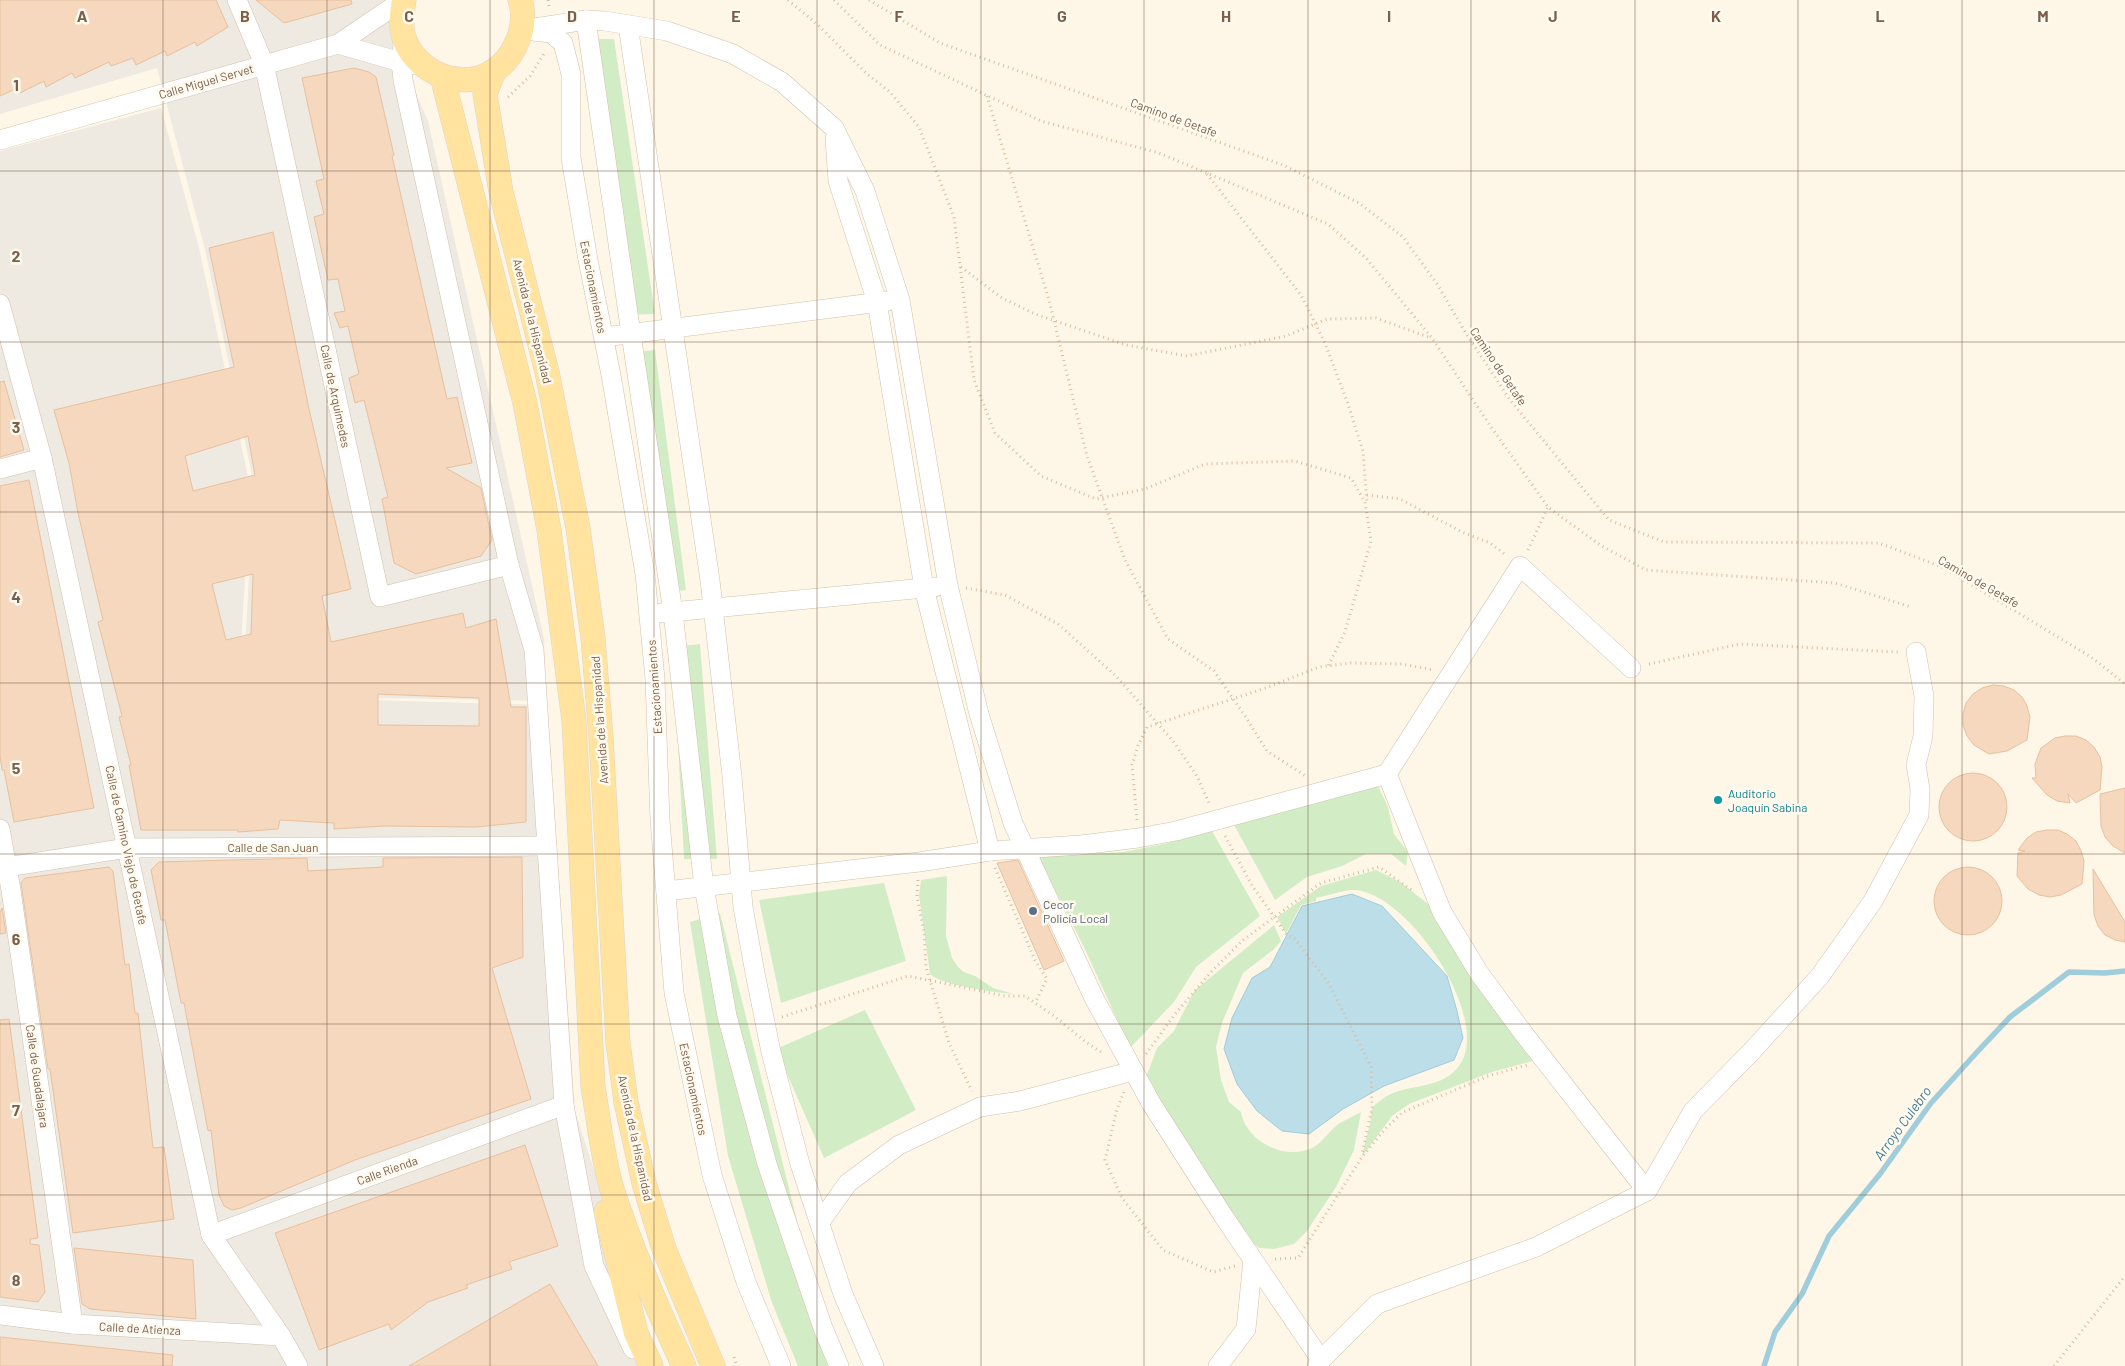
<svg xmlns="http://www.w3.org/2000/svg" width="2125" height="1366" font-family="Barlow,sans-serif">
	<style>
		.industrial { fill: #eee9e1 }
		.green { fill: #d2edc5 }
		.water { fill: #bbdee9; stroke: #a0cddb }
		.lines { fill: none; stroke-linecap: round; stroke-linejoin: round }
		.stream { stroke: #a0cddb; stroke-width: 5.5 }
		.building { fill: #f5d8be; stroke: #e8c09d; fill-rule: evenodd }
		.minor-casing { stroke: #d1c0ac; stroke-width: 20 }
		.major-casing { stroke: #dcd5d0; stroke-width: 25 }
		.path { stroke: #dabca0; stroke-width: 3; stroke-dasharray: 1 4; stroke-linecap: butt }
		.minor { stroke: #fff; stroke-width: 19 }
		.major { stroke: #ffe39e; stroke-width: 24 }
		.grid { fill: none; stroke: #7a5f4a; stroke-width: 1; stroke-opacity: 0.55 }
		.culture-dot { fill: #0f9aa8; stroke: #fffaef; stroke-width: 2 }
		.service-dot { fill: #5c6f8a; stroke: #fffaef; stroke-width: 2 }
		.labels { text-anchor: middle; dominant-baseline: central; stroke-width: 5; stroke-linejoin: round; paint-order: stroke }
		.street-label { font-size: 12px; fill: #7a5f4a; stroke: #fffaef }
		.culture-label { font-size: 12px; fill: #0d838f; stroke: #fffaef; text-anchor: start }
		.service-label { font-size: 12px; fill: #4e5e75; stroke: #fffaef; text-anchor: start }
		.water-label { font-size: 14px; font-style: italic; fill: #417b8e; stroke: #fffaef }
		.grid-label { font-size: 16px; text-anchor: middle; font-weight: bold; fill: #7a5f4a; stroke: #fffaef; stroke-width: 5; stroke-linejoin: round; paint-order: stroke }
	</style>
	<rect width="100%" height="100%" fill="#fef7e8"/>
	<g class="industrial">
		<path d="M0,0H390V33L428,121L544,639L546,701L330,697L242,702L254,485L205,249L157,68L0,114Z"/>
		<path d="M161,108L199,248L250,486L238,702L330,699L547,705L575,1111L643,1321L662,1366H0V151Z"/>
	</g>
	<g class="green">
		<path d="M586,39H614L655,314L626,315Z"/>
		<path d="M655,350L686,590L661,593L630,353Z"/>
		<path d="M700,644L717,859H684L673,647Z"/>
		<path d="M1377,784L1388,807L1394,834L1408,852L1406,866L1391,854H1366L1342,866L1307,877L1275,900L1233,823Z"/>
		<path d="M1212,831L1260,916L1196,967L1174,1002L1130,1048L1084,947L1038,857L1124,852L1164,844Z"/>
		<path d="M1376,870L1400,882L1437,911L1540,1059L1492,1072L1409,1104L1392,1116L1362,1157C1364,1146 1367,1135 1370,1124C1371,1119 1370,1114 1372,1109C1373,1106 1377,1103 1380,1101C1404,1080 1444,1094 1462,1061C1488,1011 1406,892 1354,890C1342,890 1328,896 1316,898V901L1301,905L1286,934L1277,917L1321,886Z"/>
		<path d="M947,876L946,936L952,958L958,967L964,972L975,976L993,988L1014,994C999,993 939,985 930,974L919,895L921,880Z"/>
		<path d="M884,883L906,961L781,1003L759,900Z"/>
		<path d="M720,913L817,1300L848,1366H798L772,1303L728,1156L690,922Z"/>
		<path d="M1274,925L1281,941L1273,950L1243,973L1222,1023L1216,1047L1221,1080L1229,1102L1241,1112C1246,1142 1287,1162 1314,1147C1324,1141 1330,1129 1340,1123C1347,1119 1354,1116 1361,1112L1354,1150L1336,1187L1307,1231L1294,1244L1274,1249L1259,1248L1244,1235L1145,1080L1157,1048L1174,1031L1194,991Z"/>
		<path d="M865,1010L916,1110L824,1158L776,1049Z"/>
	</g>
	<path class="water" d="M1352,894L1382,906L1447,976L1457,1011L1463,1038L1454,1060L1384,1086L1343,1109L1309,1134L1282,1131L1257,1111L1237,1084L1224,1049L1232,1018L1252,978L1270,967L1302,906Z"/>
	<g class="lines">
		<path class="stream" d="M1764,1366L1775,1332L1802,1294L1829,1236L1880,1174L1931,1103L1978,1051L2010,1017L2069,972L2105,973L2125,971"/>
	</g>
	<g class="building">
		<path d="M0,0H216L228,27L197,46L195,42L167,56L165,51L136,65L133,58L111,66L109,62L75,78L72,73L46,87L44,81L20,93L18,88L0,96Z"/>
		<path d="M256,0H351L352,4L284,23Z"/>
		<path d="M354,68L369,72L376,77L394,155L392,156L447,399L457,397L472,463L446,468L481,488L492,540L481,556L416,574L394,563L382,499L388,497L364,400L355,403L349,378L359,374L348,326L340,328L334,313L345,311L338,279L328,280L314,217L324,214L316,181L324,179L302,78Z"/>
		<path d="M273,232L309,409L351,589L322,596L331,642L463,613L466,628L496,619L511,707H526V822L476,827L384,826L334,829V823L280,820L278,829L238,832V830H141L129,765H131L119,717L122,716L98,622L103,620L78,513L69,463L54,410L234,367L209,248ZM248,436L255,475L193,491L185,456ZM253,574L251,634L226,640L212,584ZM378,694L479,698V726L378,725Z"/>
		<path d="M4,381L24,450L0,457V382Z"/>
		<path d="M29,480L94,808L14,822L4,770H2L0,756V486Z"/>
		<path d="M1993,685L2004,686L2014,690L2022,697L2027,706L2030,717L2027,740L2007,751L1989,754L1974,745L1967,736L1963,725V714L1966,703L1973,694L1982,688Z"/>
		<path d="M2065,736H2076L2086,740L2094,747L2100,757L2102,767L2100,790L2076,803L2068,794L2070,803L2057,801L2047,795L2032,778H2036L2035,764L2041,748L2055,738Z"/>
		<circle cx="1973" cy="807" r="34"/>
		<path d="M2125,788V853L2113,846L2105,837L2101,826L2100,794Z"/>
		<path d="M2047,830H2058L2067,834L2076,841L2081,851L2084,861L2082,884L2061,895L2050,897L2039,895L2028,889L2017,876L2018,853L2025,851L2018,850L2027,838L2036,832Z"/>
		<path d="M522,857L523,957L492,968L531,1099L355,1160L241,1208L232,1210L224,1206L219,1195L211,1130L208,1131L184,1003H181L165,920H161L151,870L159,862L307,858L308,871L383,867V858Z"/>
		<path d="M1018,860L1064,961L1044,970L997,863Z"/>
		<path d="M109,867L113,871L125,965L129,964L135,1013H138L153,1148L164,1147L174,1219L73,1233L50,1069H48L21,883L25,878Z"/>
		<circle cx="1968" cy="901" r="34"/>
		<path d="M2093,869L2125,922V942L2115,940L2105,935L2098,926L2094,915Z"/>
		<path d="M2,908L6,933L0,934V912Z"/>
		<path d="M9,1019L38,1238L30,1239V1244L39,1245L45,1292L38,1302L0,1297V1020Z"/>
		<path d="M525,1145L558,1246L509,1262L512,1269L466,1285L468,1288L428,1302L391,1330L389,1324L319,1350L275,1233Z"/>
		<path d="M74,1248L193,1260L196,1319L90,1309L82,1304Z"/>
		<path d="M550,1284L598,1366H409Z"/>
		<path d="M0,1337L173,1355L172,1366H0Z"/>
	</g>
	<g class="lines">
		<defs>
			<g id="minor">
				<path d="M237,0L264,64L380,597L509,565"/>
				<path d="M586,20L631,334L673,612L704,887L727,1016L767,1164L823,1328L839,1366"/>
				<path d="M628,25L710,580L732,776L743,907L755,973L771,1052L800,1164L843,1294L874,1366"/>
				<path d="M522,30L586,20L605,21L667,31L733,54L782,82L834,128L865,191L900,300L948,585L979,714L1013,823L1094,998L1151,1103L1224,1217L1321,1360L1317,1366"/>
				<path d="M533,31L551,33L563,43L571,74V158L588,260L611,375L645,574L655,679L660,820L674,993L712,1175L746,1282L781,1366"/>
				<path d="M404,37L401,62L403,80L509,565L534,650L564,1105L594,1266L633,1349"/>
				<path d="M338,44L411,65"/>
				<path d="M835,139L838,181L877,302L924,588L990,851"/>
				<path d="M0,140L338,44L403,0"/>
				<path d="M0,304L42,458L211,1235L281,1336L298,1366"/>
				<path d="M604,337L888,301"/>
				<path d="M0,469L42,458"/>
				<path d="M661,613L935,587"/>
				<path d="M1387,774L1442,912L1479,973L1524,1034L1647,1191"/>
				<path d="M0,829L11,890L73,1324"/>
				<path d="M0,868L127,848L547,846"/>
				<path d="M666,891L919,862L990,851L1081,845L1138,838L1176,831L1387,774L1520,566L1631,668"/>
				<path d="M820,1222L848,1183L899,1145L980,1107L1020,1101L1133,1071"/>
				<path d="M211,1235L564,1105"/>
				<path d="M0,1315L73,1324L281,1336"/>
				<path d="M1321,1360L1377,1304L1536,1247L1647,1191L1693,1111L1751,1052L1820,976L1873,901L1919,815L1920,789L1916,765L1923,736L1924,696L1916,652"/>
				<path d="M1218,1366L1246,1329L1253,1260"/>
			</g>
			<g id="major">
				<path d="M404,0C402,13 400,25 404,38C416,73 463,93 495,70C507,62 514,51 519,37C523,27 524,10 520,0"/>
				<path d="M494,71L485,94L501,192L547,372L578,528L593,638L601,737L618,1043L626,1102L644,1183L664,1249L713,1366"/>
				<path d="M442,76L525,403L549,530L574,721L593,1087C599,1121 602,1156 612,1189C631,1249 657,1308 684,1366"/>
				<path d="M606,1212L636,1333L651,1366"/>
			</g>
		</defs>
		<use href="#minor" class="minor-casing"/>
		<use href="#major" class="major-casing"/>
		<g class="path">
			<path d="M548,0L549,7"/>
			<path d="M788,0L817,24L867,74L890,92L919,127L954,217L974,380L995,433L1041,476L1096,499L1145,489L1205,464L1295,461L1351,478L1365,502L1371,541L1345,632L1328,666"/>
			<path d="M834,0L880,45L1041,121L1159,153L1328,224L1366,258L1432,338L1489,424L1548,507L1600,545L1646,570L1835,583L1911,607"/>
			<path d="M869,0L940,43L1283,165L1359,203L1403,237L1437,284L1467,335L1510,400L1609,520L1664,542L1879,543L1942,567L2091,657L2125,684"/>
			<path d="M987,96L1049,300L1087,456L1125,560L1168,639L1214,671L1245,716L1267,751L1307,777"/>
			<path d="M508,97L530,76L545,52"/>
			<path d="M1207,174L1301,295L1325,343L1348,404L1363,451L1367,503"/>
			<path d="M961,267L1002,298L1035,314L1126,345L1187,356L1286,336L1327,319L1376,318L1431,338"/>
			<path d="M1367,495L1400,499L1462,532L1490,543L1506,555"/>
			<path d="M1528,550L1548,507"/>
			<path d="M966,588L1005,595L1058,624L1116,676L1173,741L1197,776L1209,803"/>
			<path d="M1649,664L1740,644L1898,652"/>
			<path d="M1137,820L1132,765L1138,746L1147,727L1266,688L1319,667L1351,663L1402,664L1434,670"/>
			<path d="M1225,836L1253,887L1287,935L1295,939L1329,984L1371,1067L1372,1108L1362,1154"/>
			<path d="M995,868L1035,960L1047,979L1035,1003"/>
			<path d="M918,880L917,896L924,932L926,967L949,1043L972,1091"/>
			<path d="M782,1017L908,976L1005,996H1025L1054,1016L1087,1043L1101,1052"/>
			<path d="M1146,1054L1175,1014L1212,971L1243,940L1321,883L1379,867L1413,891"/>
			<path d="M1124,1092L1117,1109L1105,1160L1122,1198L1163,1250L1213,1272L1235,1266"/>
			<path d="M1275,1259L1298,1258L1362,1157L1385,1129L1403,1112L1488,1076L1527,1065"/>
			<path d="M734,1357L737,1366"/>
			<path d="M2054,1366L2125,1276"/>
		</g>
		<use href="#minor" class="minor"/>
		<use href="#major" class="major"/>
	</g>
	<path class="grid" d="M163,0V1366M327,0V1366M490,0V1366M654,0V1366M817,0V1366M981,0V1366M1144,0V1366M1308,0V1366M1471,0V1366M1635,0V1366M1798,0V1366M1962,0V1366M0,171H2125M0,342H2125M0,512H2125M0,683H2125M0,854H2125M0,1024H2125M0,1195H2125"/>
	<circle class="culture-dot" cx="1718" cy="800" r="5"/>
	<circle class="service-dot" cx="1033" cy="911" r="5"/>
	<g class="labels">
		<g class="street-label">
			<text transform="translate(206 81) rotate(-16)">Calle Miguel Servet</text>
			<text transform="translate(1174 117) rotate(20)">Camino de Getafe</text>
			<text transform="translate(594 287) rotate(79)">Estacionamientos</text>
			<text transform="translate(533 321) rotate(76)">Avenida de la Hispanidad</text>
			<text transform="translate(1499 366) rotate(56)">Camino de Getafe</text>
			<text transform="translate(336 396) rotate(78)">Calle de Arquímedes</text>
			<text transform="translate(1979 581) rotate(30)">Camino de Getafe</text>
			<text transform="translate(654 687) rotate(-94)">Estacionamientos</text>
			<text transform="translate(599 720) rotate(-94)">Avenida de la Hispanidad</text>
			<text transform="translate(127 845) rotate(78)">Calle de Camino Viejo de Getafe</text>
			<text x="273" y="847">Calle de San Juan</text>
			<text transform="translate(38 1076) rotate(82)">Calle de Guadalajara</text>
			<text transform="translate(694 1089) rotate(78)">Estacionamientos</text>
			<text transform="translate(636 1138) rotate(78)">Avenida de la Hispanidad</text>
			<text transform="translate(387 1170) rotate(-20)">Calle Rienda</text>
			<text transform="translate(140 1328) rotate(3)">Calle de Atienza</text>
		</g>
		<g class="culture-label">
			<text x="1728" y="793">Auditorio<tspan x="1728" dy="14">Joaquín Sabina</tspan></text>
		</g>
		<g class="service-label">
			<text x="1043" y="904">Cecor<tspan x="1043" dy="14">Policía Local</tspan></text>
		</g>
		<g class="water-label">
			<text transform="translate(1902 1123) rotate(-54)">Arroyo Culebro</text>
		</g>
	</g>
	<g class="grid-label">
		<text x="82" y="22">A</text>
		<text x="245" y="22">B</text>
		<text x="409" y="22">C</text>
		<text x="572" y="22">D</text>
		<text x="736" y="22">E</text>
		<text x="899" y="22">F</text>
		<text x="1062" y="22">G</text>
		<text x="1226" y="22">H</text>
		<text x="1389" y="22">I</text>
		<text x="1553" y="22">J</text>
		<text x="1716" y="22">K</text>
		<text x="1880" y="22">L</text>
		<text x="2043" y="22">M</text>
		<text x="16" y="91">1</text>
		<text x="16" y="262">2</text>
		<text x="16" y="433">3</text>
		<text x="16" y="603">4</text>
		<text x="16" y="774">5</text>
		<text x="16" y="945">6</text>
		<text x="16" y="1116">7</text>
		<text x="16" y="1286">8</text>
	</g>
</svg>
